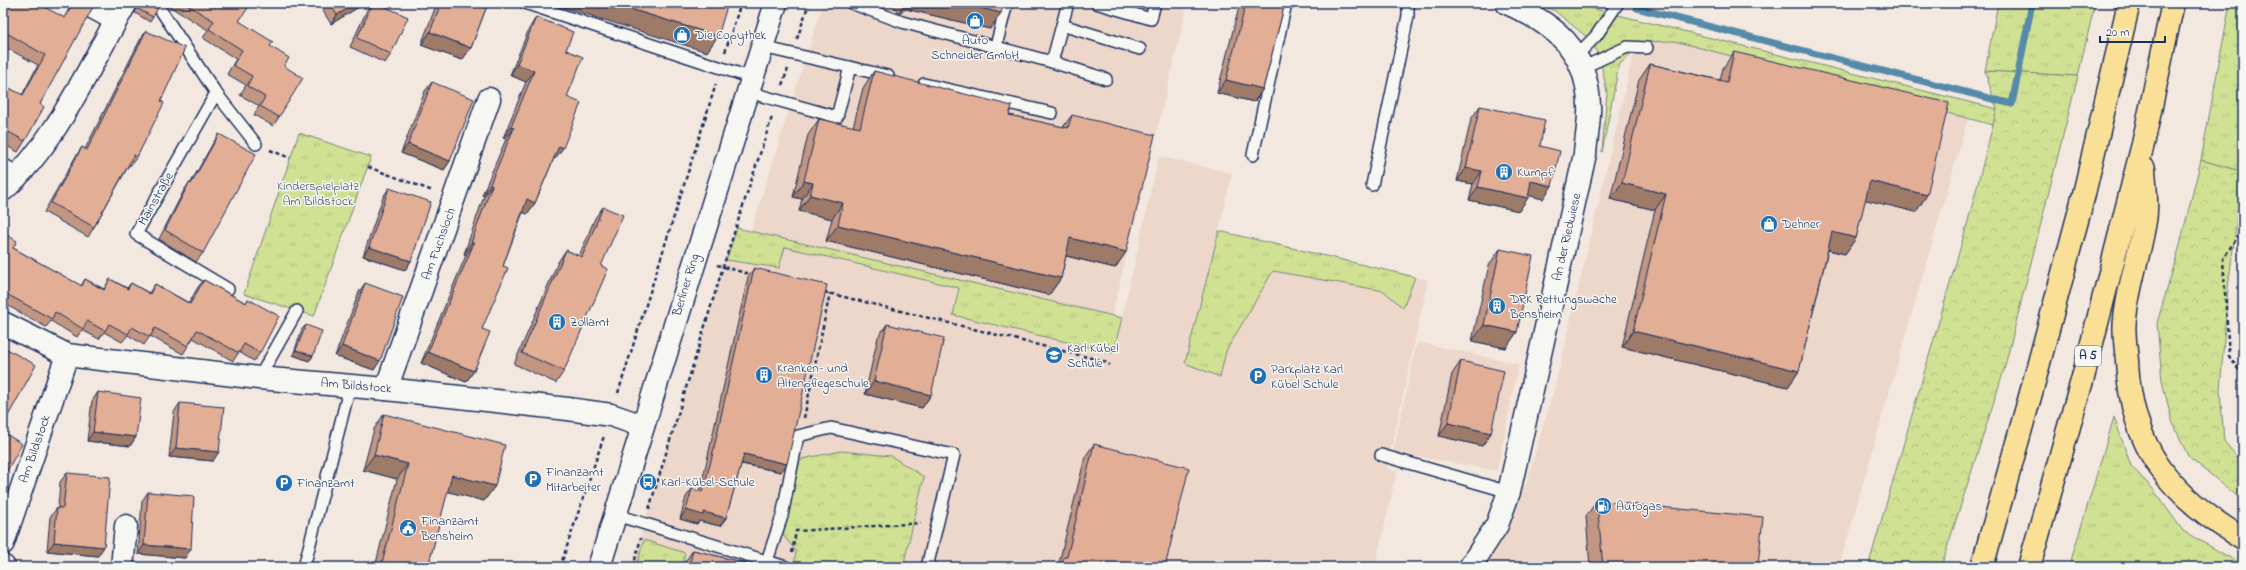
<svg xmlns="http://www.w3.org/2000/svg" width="2246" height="570" font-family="'Indie Flower',sans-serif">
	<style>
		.built { fill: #edd7ca }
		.grass { fill: url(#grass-tufts); stroke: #768879 }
		.forest { fill: url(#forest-crowns); stroke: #768879 }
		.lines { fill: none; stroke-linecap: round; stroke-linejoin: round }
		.stream { stroke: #568aaa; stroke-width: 7 }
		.lane-casing { stroke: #1b2f5e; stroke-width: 14 }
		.street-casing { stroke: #1b2f5e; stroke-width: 25 }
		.secondary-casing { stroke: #1b2f5e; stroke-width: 25 }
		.highway-casing { stroke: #1b2f5e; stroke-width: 25 }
		.path { stroke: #1b2f5e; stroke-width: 2.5; stroke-dasharray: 4 3; stroke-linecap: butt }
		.lane { stroke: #f6f6f2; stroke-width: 11 }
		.street { stroke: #f6f6f2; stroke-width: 22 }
		.secondary { stroke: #f6f6f2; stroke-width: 22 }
		.highway { stroke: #fadf96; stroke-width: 22 }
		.wall { fill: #c29681; stroke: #1b2f5e }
		.shaded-wall { fill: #9e7a69; stroke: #1b2f5e }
		.building { fill: #e2ae96; stroke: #1b2f5e }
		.labels { text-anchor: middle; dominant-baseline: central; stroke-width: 3; stroke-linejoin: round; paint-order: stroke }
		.shield { fill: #f6f6f2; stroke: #5d6b8a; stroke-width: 1 }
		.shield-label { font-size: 12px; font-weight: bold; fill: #1b2f5e }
		.poi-label { font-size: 13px; fill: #1b2f5e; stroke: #f6f6f2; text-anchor: start }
		.park-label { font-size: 13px; fill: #3f5369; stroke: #f6f6f2 }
		.street-label { font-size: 13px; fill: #1b2f5e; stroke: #f6f6f2 }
	</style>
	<defs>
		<pattern id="grass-tufts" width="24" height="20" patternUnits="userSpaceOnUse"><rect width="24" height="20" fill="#d0e194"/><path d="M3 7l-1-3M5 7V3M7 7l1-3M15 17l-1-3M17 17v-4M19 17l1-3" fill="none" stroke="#b2c182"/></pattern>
		<pattern id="forest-crowns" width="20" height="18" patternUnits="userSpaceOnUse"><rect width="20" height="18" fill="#d0e194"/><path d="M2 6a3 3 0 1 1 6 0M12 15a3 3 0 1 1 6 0" fill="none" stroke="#b2c182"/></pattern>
	</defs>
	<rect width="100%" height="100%" fill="#f2e8e0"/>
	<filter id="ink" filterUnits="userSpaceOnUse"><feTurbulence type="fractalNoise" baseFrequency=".025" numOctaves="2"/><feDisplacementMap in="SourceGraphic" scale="8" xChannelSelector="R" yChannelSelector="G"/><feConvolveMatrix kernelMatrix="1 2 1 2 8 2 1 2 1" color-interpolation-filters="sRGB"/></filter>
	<g filter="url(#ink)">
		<g class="built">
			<path d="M823,3H1188L1112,315L1122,317L1159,156L1232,173L1219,231L1428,280L1387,469L1397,471L1375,567H633L644,524L737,228L751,231Z"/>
			<path d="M1640,27L1971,108L1839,567H1482L1527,481L1557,378Z"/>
			<path d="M1417,342L1519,364L1497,471L1393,452Z"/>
		</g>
		<g class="grass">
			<path d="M1536,3H1570L1997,109L1993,125L1674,41L1646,42L1619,65L1602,152L1607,92L1601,64L1593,42L1555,11Z"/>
			<path d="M1998,3H2095L2078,76L1985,71Z"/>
			<path d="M2230,3H2243V172L2201,160Z"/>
			<path d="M299,133L371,157L314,316L244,294Z"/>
			<path d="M737,228L1122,318L1113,353L953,315L959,288L785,247L779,268L726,260Z"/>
			<path d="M1219,231L1415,277L1403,308L1384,291L1273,271L1226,351L1220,377L1185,363Z"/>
			<path d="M2114,417L2131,466L2153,489L2183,531L2243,565V567H2069Z"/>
			<path d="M841,451L891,456L924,477L903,567H794L796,551L775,525L780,493L802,459Z"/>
			<path d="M644,540L685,553L682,567H636Z"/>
		</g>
		<g class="forest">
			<path d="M1985,71L2078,76L2004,370L1941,567H1868L1968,221L1993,125L1997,109Z"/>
			<path d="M2201,160L2243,172L2228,288L2220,390L2224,441L2243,464V501L2188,456L2172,421L2162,381L2157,323L2178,252Z"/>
		</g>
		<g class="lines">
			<path class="stream" d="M1637,8L2012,104L2032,3"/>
			<defs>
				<g id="lane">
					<path d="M156,3L216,93L256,144"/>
					<path d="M525,3L752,78"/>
					<path d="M851,3L902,22L1052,62L1068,3"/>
					<path d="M1096,3L1151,19L1155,3"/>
					<path d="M1062,25L1140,49"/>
					<path d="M996,46L1007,3"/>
					<path d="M762,47L888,76"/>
					<path d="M1576,56L1596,36L1618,3"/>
					<path d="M1052,62L1106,79"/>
					<path d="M1582,68L1627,47L1647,48"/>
					<path d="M924,84L1052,113"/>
					<path d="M748,92L837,117L850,67"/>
					<path d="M216,93L136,234L228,289"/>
					<path d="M1253,155L1286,3"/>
					<path d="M3,164L21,174"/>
					<path d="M1372,185L1408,16V3"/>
					<path d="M259,378L297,311"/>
					<path d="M1381,455L1509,492"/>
					<path d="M616,515L786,567"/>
					<path d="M767,561L782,516L798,436L831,428L954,455L927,567"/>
					<path d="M304,567L350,386"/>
				</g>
				<g id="street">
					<path d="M85,3L116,20"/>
					<path d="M3,190C58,141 89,66 126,3"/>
					<path d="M3,323L67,355"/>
					<path d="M386,389L489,99"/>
					<path d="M3,543L67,355L259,378L386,389L568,409L611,415L643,426"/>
					<path d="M3,567H4"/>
					<path d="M122,567L126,526"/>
					<path d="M1470,567L1497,525L1509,492L1585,154C1586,138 1590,121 1589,105C1587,49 1554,24 1507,3"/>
				</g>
				<path id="secondary" d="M599,567L776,3"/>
				<g id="highway">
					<path d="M2144,169C2145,186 2148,205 2145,221C2140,254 2128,286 2125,319C2123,332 2126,348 2127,361C2131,449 2170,495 2243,539"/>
					<path d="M1982,567L2031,393L2083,198L2129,3"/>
					<path d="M2029,567L2085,370L2143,144L2173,3"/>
				</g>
			</defs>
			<use href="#lane" class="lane-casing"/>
			<use href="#street" class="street-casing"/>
			<use href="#secondary" class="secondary-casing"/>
			<use href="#highway" class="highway-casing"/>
			<g class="path">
				<path d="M797,39L809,3"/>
				<path d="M725,52L741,3"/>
				<path d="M782,85L788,69"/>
				<path d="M270,150L290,158"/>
				<path d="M368,167L433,191"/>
				<path d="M2243,228L2223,259L2229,356L2243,376"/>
				<path d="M717,265L753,275"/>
				<path d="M824,292L1103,361L1110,365"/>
				<path d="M618,393L716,84"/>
				<path d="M804,418L830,293"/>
				<path d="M649,509L723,267L772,117"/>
				<path d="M792,553L796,531L921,523"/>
				<path d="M560,567L604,436"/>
				<path d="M633,567L641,538"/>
			</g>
			<use href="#lane" class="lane"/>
			<use href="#street" class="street"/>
			<use href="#secondary" class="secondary"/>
			<use href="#highway" class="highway"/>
		</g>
		<g class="wall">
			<path d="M3,3L64,18L72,3H87L40,104L25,141L18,152L3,144V85L22,95L38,65L3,46Z"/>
			<path d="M138,3H155L153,17L150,22L135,13Z"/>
			<path d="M168,3H247L239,21L270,46L284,66L279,117L273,126L254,115L259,106L240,95L246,85L227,74L236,59L203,38L208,30L167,5Z"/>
			<path d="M318,3H366L364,6L362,5L331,24Z"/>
			<path d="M372,3H377L391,54L385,63L350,47L367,10Z"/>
			<path d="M437,3H488L471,48L462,60L421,45Z"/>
			<path d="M892,3H1004L990,29L906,9L898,13Z"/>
			<path d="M1240,3H1285L1263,89L1254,102L1217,93Z"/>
			<path d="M536,17L566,50L567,97L555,159L554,158L535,203L527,214L523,212L503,266L482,329L474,371L466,382L421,363L466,255L464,254L484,196L482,195L506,139L503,138L526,82L510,75L529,29Z"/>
			<path d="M146,31L161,101L137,157L130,166L129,165L94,227L88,237L44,212L76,156L82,147L85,149L140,40Z"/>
			<path d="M1734,52L1916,212L1865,199L1856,238L1845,254L1828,250L1799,371L1788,387L1622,347L1655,210L1610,199L1639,80L1650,64L1720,80L1723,68Z"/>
			<path d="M874,71L1009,115L1063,127L1072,115L1126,252L1115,268L1066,256L1061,278L1049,295L826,241L832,219L799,211L802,199L793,197L808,135L819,119L853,127L863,88Z"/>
			<path d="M432,82L450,161L444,170L401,153L425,91Z"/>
			<path d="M1480,106L1540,146L1543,199L1528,195L1519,211L1469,200L1473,184L1457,181L1471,119Z"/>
			<path d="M219,134L203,253L196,262L159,239L183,192L189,183L190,184L213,143Z"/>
			<path d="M389,188L411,261L405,270L363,256L383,197Z"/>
			<path d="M603,207L601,266L564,371L556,383L514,364L558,262L566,250L579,256L595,218Z"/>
			<path d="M3,233L13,248L81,286L85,279L104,289L110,279L127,288L131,283L149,293L155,284L189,303L198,287L204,280L246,303L248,299L260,353L254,361L239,352L233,361L193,338L183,354L150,336L144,345L128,335L122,342L104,332L99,339L82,330L77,337L51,321L46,327L3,303Z"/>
			<path d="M1500,249L1517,332L1506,348L1472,341L1489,265Z"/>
			<path d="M754,268L781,472L741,464L726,518L720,526L699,521L697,524L680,519L686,497L692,489L699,491L705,469L748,277Z"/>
			<path d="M365,283L374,370L335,356L359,292Z"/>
			<path d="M887,324L931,395L922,408L865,394L878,337Z"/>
			<path d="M306,325L313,356L309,361L293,355L302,329Z"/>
			<path d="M1461,361L1491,433L1482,446L1439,436L1452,374Z"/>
			<path d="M98,392L136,437L130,446L87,441L92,401Z"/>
			<path d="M180,403L213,461L169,457L174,412Z"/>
			<path d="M384,414L495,486L484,501L447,491L428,567H375L397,479L363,470L374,429Z"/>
			<path d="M1094,444L1165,567H1057L1059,563L1085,457Z"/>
			<path d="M67,473L98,556L47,551L50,517L57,508H58L60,482Z"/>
			<path d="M148,492L185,558L138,554L142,501Z"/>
			<path d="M1597,501L1758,566L1765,567H1590L1586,516Z"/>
			<path d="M693,550L762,567H684L685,562Z"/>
		</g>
		<g class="shaded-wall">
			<path d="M356,3H363L362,5L331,24L337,15Z"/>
			<path d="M550,3H611L718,36L707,52Z"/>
			<path d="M905,3H961L1001,13L990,29L906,9L898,13Z"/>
			<path d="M430,32L471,48L462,60L421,45Z"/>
			<path d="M517,64L534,71L526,82L510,75Z"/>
			<path d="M1226,80L1263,89L1254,102L1217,93Z"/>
			<path d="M511,127L514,128L506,139L503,138Z"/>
			<path d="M408,144L450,161L444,170L401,153Z"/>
			<path d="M559,146L563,148L555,159L551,157Z"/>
			<path d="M1466,168L1482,171L1473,184L1457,181Z"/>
			<path d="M804,181L813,183L802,199L793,197Z"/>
			<path d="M1531,181L1552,186L1543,199L1522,194Z"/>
			<path d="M1870,181L1927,195L1916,212L1858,198Z"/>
			<path d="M1622,183L1666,194L1655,210L1610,199Z"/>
			<path d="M490,184L492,185L484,196L482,195Z"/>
			<path d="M1478,187L1528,198L1519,211L1469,200Z"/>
			<path d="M810,195L843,203L832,219L799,211Z"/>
			<path d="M527,199L535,203L527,214L519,211Z"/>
			<path d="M838,225L1061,278L1049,295L826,241Z"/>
			<path d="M1832,232L1856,238L1845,254L1821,248Z"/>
			<path d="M1070,238L1126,252L1115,268L1059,254Z"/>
			<path d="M471,243H474L466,255L464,254Z"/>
			<path d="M369,247L411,261L405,270L363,256Z"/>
			<path d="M1484,325L1517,332L1506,348L1472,341Z"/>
			<path d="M1633,331L1799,371L1788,387L1622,347Z"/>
			<path d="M342,346L380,361L374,370L335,356Z"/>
			<path d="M296,350L313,356L309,361L293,355Z"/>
			<path d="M428,352L474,371L466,382L421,363Z"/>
			<path d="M874,381L931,395L922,408L865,394Z"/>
			<path d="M1448,423L1491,433L1482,446L1439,436Z"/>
			<path d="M93,432L136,437L130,446L87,441Z"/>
			<path d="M176,448L219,452L213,461L169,457Z"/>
			<path d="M744,454L787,464L781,472L738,463Z"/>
			<path d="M374,455L408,464L397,479L363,470Z"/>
			<path d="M452,475L495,486L484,501L441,490Z"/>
			<path d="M686,510L704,512L726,518L720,526L699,521L697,524L680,519Z"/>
			<path d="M54,542L104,547L98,556L47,551Z"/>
			<path d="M144,545L191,549L185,558L138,554Z"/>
		</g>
		<g class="building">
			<path d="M3,3H37L65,18L73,3H87L93,7L40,104L44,107L25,141L3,129V85L23,95L45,55L3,31Z"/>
			<path d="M140,3H155L158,8L153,17L138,9Z"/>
			<path d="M184,3H247L250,5L239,21L273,42L270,46L289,58L284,66L303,78L279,117L260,106L265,97L247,86L252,76L233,65L242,50L209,29L214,21Z"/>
			<path d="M330,3H356L337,15Z"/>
			<path d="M373,3H377L408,17L391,54L357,38Z"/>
			<path d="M441,3H488L471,48L430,32Z"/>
			<path d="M611,3H728L718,36Z"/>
			<path d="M961,3H1004L1001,13Z"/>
			<path d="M1246,3H1285L1263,89L1226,80Z"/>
			<path d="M536,17L573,32L566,50L583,57L567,97L581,103L563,148L559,146L535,203L527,199L503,266L508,268L482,329L490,332L474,371L428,352L474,243H471L492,185L490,184L514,128L511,127L534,71L517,64Z"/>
			<path d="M146,31L185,48L161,101L164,103L137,157L134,155L94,227L51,203L82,147L87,150Z"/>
			<path d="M1734,52L1949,103L1927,195L1870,181L1856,238L1832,232L1799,371L1633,331L1666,194L1622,183L1650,64L1727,82Z"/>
			<path d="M874,71L1012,106L1009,115L1068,128L1072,115L1155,135L1126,252L1070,238L1061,278L838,225L843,203L810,195L813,183L804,181L819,119L860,128Z"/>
			<path d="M432,82L474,99L450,161L408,144Z"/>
			<path d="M1480,106L1545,120L1540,146L1560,151L1552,186L1531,181L1528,198L1478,187L1482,171L1466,168Z"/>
			<path d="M219,134L256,154L203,253L165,230L189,183L191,184Z"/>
			<path d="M389,188L431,202L411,261L369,247Z"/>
			<path d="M603,207L623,215L601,266L608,269L564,371L522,353L566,250L582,257Z"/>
			<path d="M3,233L17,241L13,248L82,286L85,279L104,290L110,279L128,289L131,283L150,294L155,284L190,304L204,280L246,303L248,299L279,316L260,353L244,344L239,353L197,330L188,346L155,328L150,337L132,327L128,334L109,324L105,331L87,321L83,329L55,312L52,319L3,292Z"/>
			<path d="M1500,249L1533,256L1517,332L1484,325Z"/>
			<path d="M754,268L827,285L787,464L744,454L726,518L704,512L703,515L686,510L692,489L702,492L711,461Z"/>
			<path d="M365,283L403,297L380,361L342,346Z"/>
			<path d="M887,324L944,338L931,395L874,381Z"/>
			<path d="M306,325L322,331L313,356L296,350Z"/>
			<path d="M3,347L36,365L3,425Z"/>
			<path d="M1461,361L1504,371L1491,433L1448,423Z"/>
			<path d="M98,392L141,398L136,437L93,432Z"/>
			<path d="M180,403L224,407L219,452L176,448Z"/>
			<path d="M384,414L505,445L495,486L452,475L428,567H381L408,464L374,455Z"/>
			<path d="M3,432L22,444L3,478Z"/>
			<path d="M1094,444L1189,468L1165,567H1061L1064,557H1067Z"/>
			<path d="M67,473L110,477L104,547L54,542L57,508H63Z"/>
			<path d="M148,492L194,496L191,549L144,545Z"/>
			<path d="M1597,501L1763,517L1758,566L1765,567H1603Z"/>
			<path d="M693,550L762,567H689Z"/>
		</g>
	</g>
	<defs>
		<symbol id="shop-disc" viewBox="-11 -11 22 22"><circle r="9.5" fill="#1f6fb2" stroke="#f6f6f2"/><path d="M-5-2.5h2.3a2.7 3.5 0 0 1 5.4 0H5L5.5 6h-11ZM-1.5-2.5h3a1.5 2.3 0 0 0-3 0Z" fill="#fff"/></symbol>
		<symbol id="building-disc" viewBox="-11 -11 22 22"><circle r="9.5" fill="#1f6fb2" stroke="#f6f6f2"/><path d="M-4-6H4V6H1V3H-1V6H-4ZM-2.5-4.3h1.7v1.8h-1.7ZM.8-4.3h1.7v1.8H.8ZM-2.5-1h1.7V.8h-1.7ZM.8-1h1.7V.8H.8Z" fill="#fff"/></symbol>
		<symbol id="school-disc" viewBox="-11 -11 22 22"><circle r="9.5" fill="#1f6fb2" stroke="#f6f6f2"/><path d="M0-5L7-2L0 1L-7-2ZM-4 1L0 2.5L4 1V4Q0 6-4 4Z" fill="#fff"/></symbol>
		<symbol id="parking-disc" viewBox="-11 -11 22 22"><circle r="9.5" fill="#1f6fb2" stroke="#f6f6f2"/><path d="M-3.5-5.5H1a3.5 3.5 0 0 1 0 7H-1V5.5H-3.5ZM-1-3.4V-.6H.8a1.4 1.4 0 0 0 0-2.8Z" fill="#fff"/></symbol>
		<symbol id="bus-disc" viewBox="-11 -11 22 22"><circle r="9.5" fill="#1f6fb2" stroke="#f6f6f2"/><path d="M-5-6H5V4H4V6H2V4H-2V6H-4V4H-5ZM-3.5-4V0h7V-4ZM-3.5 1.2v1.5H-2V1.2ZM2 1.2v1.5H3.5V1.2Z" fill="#fff"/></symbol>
		<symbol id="fuel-disc" viewBox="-11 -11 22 22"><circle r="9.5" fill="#1f6fb2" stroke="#f6f6f2"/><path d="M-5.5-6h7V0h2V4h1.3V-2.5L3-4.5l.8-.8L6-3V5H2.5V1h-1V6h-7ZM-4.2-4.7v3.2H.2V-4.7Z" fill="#fff"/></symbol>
		<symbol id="civic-disc" viewBox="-11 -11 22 22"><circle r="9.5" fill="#1f6fb2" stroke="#f6f6f2"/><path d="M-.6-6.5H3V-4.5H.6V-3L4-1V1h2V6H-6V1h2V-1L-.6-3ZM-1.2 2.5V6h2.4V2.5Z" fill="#fff"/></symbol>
	</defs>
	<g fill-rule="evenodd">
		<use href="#shop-disc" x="965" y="11" width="20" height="20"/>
		<use href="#shop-disc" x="672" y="25" width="20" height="20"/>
		<use href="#building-disc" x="1494" y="162" width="20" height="20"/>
		<use href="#shop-disc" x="1759" y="214" width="20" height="20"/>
		<use href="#building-disc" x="1487" y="296" width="20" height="20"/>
		<use href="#building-disc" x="547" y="312" width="20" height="20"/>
		<use href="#school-disc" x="1044" y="345" width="20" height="20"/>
		<use href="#building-disc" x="754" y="365" width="20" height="20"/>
		<use href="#parking-disc" x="1248" y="366" width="20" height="20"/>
		<use href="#parking-disc" x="523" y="469" width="20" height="20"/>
		<use href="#bus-disc" x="638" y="472" width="20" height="20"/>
		<use href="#parking-disc" x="274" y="473" width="20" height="20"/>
		<use href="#fuel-disc" x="1593" y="496" width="20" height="20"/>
		<use href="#civic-disc" x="398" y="518" width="20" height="20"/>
	</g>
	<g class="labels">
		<rect class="shield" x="2075" y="346" width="26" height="20" rx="3"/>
		<g class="shield-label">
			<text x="2088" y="356">A 5</text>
		</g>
		<g class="poi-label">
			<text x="695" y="35">Die Copythek</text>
			<text x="975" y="40" text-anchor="middle">Auto<tspan x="975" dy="15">Schneider GmbH</tspan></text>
			<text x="1517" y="172">Kumpf</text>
			<text x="1782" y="224">Dehner</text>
			<text x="1510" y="299">DRK Rettungswache<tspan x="1510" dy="15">Bensheim</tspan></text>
			<text x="570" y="322">Zollamt</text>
			<text x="1067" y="348">Karl Kübel<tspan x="1067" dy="15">Schule</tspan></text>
			<text x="777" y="368">Kranken- und<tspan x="777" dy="15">Altenpflegeschule</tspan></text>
			<text x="1271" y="369">Parkplatz Karl<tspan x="1271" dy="15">Kübel Schule</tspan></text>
			<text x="546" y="472">Finanzamt<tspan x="546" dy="15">Mitarbeiter</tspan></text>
			<text x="661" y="482">Karl-Kübel-Schule</text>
			<text x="297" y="483">Finanzamt</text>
			<text x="1616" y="506">Autogas</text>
			<text x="421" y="521">Finanzamt<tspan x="421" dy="15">Bensheim</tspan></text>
		</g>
		<g class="park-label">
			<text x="318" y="186">Kinderspielplatz<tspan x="318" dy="15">Am Bildstock</tspan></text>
		</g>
		<g class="street-label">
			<text transform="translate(156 199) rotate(-61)">Mainstraße</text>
			<text transform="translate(1567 237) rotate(-77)">An der Riedwiese</text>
			<text transform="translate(439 244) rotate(-70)">Am Fuchsloch</text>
			<text transform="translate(686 285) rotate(-73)">Berliner Ring</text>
			<text transform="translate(356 386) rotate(5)">Am Bildstock</text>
			<text transform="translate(35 449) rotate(-71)">Am Bildstock</text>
		</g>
	</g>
	<rect width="2246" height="570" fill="none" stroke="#f6f6f2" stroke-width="16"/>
	<rect x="8" y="8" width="2230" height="554" fill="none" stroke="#1b2f5e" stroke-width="1.5" filter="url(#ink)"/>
	<path d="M2100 36v6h65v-6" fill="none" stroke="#1b2f5e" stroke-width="2"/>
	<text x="2106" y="36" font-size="12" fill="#1b2f5e" stroke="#f6f6f2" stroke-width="3" paint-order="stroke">20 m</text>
</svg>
